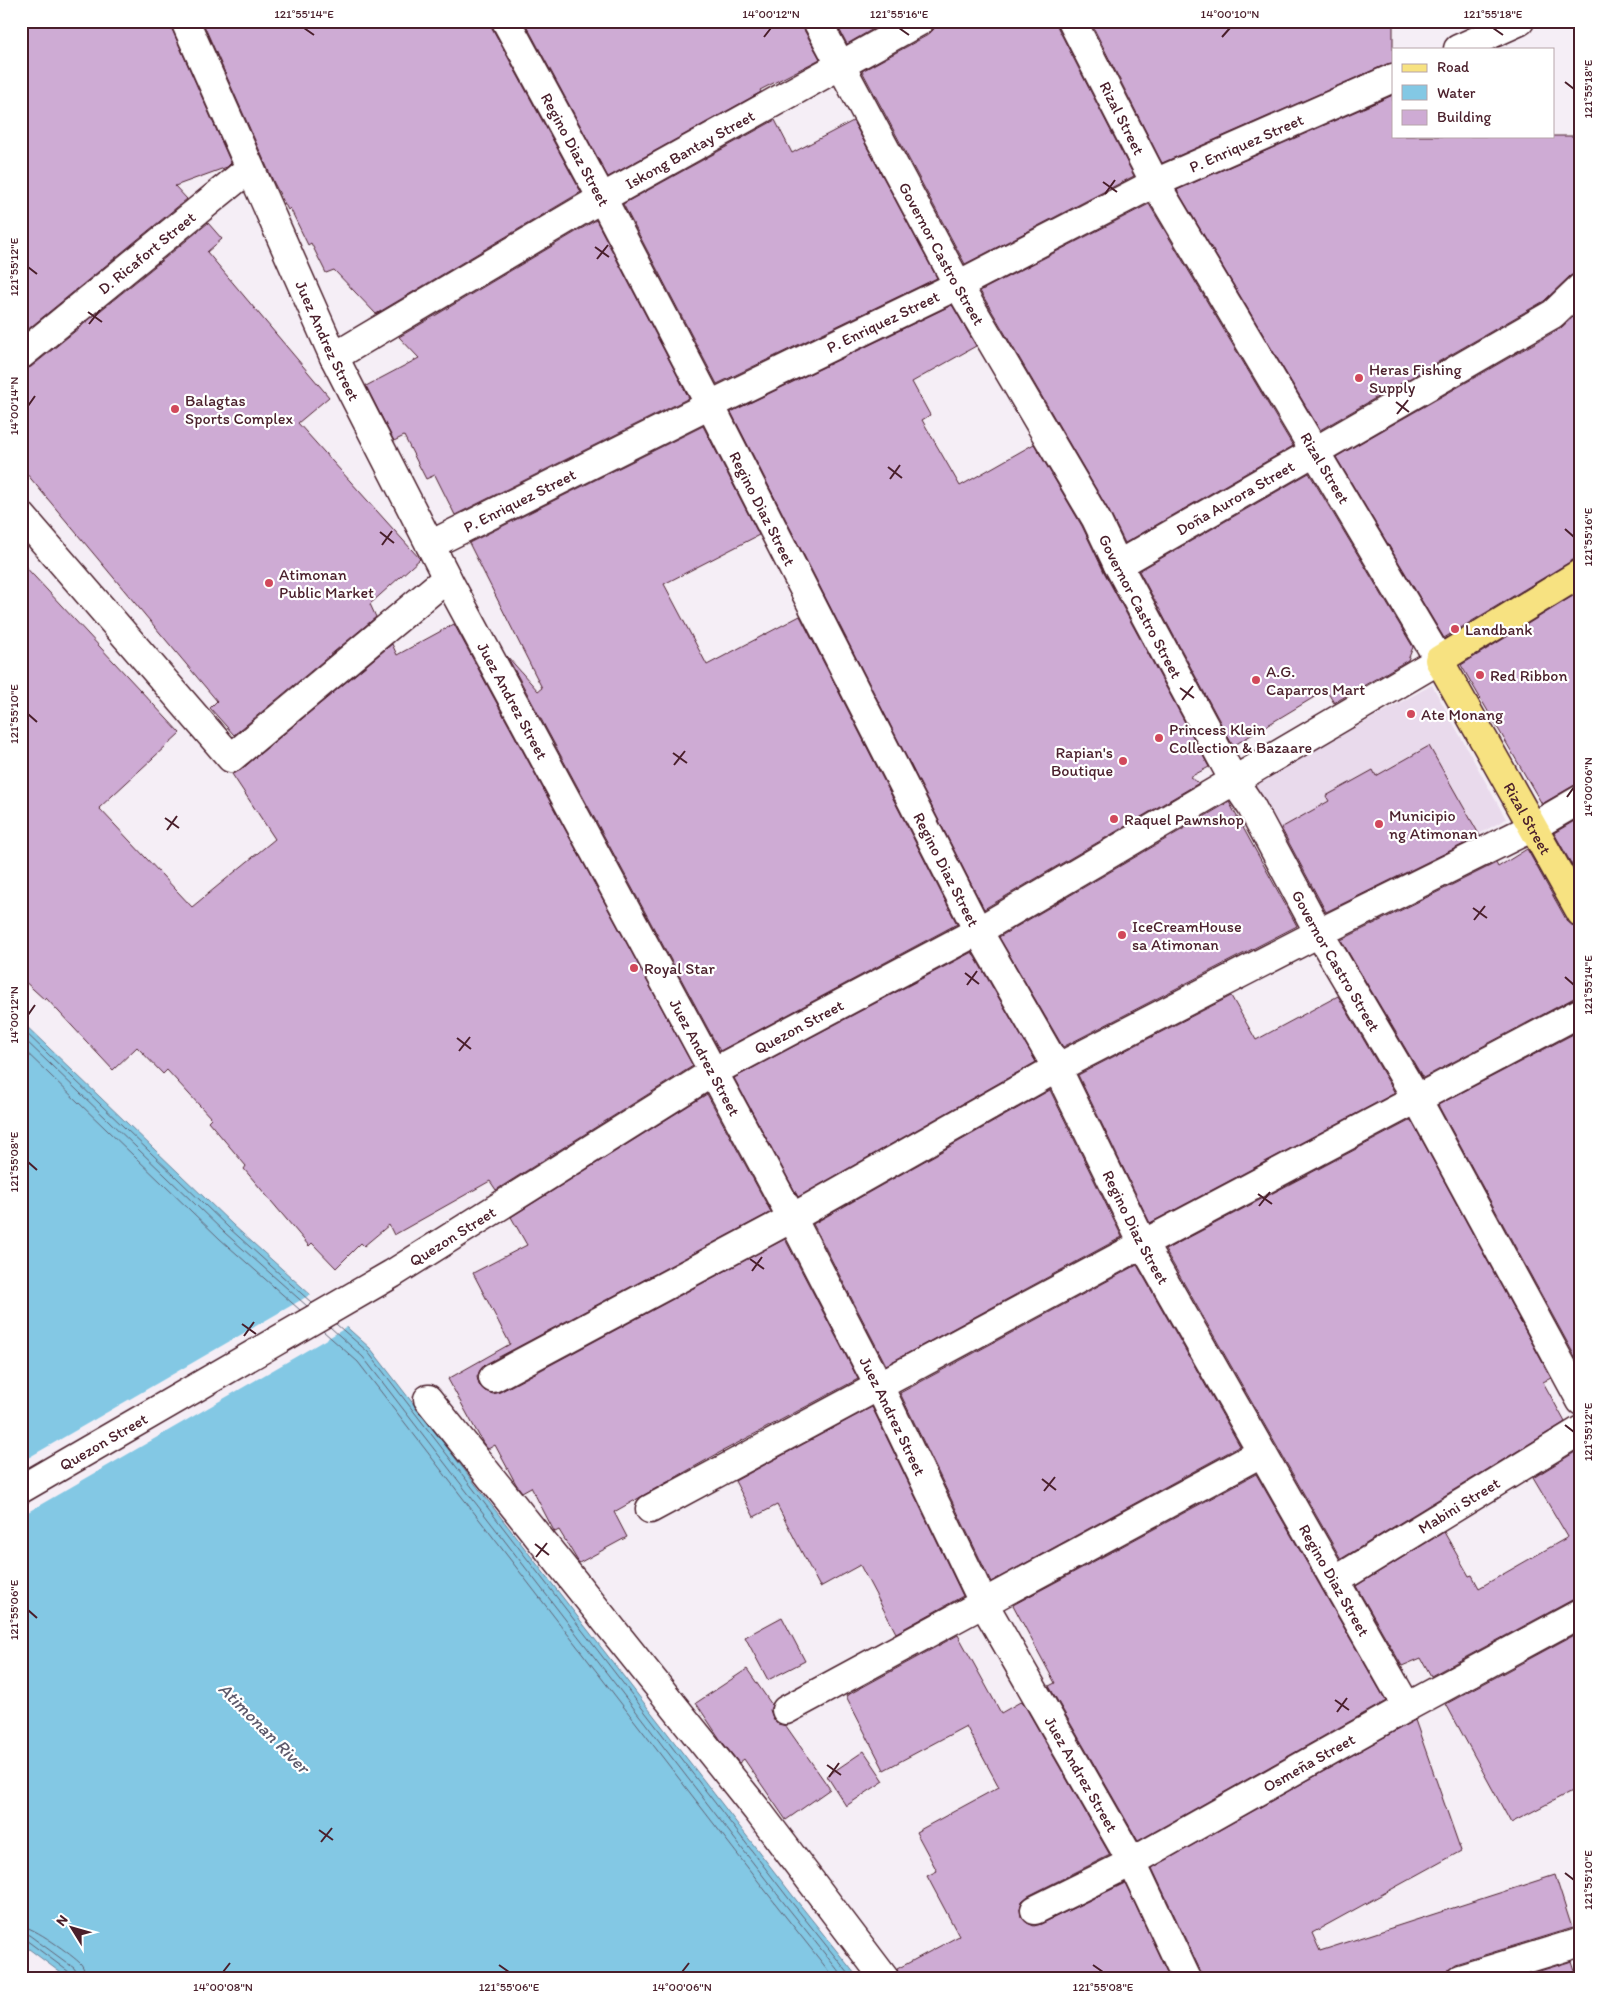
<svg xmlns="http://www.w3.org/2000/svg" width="1602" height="2000" font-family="Itim,sans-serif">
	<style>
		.built { fill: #e9daec }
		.water { fill: #83c8e4; stroke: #6c849a }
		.pier { fill: #f5eef6 }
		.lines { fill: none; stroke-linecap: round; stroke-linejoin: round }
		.shore { stroke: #616375; stroke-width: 1 }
		.building { fill: #ceabd4; stroke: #4a1f2b }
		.minor-casing { stroke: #4a1f2b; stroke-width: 31 }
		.major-casing { stroke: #4a1f2b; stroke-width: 31 }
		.minor { stroke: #fff; stroke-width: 28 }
		.major { stroke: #f7e281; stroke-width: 28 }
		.ticks { fill: none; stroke: #4a1f2b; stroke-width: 2 }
		.poi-dot { fill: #d1495b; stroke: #fff; stroke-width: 2 }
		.labels { text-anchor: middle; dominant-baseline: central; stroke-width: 4.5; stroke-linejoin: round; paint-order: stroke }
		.street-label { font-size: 16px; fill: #4a1f2b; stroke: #fff }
		.poi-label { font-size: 16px; fill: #4a1f2b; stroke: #fff; text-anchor: start }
		.water-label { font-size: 18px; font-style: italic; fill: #5e5a6c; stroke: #fff }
		.neatline { fill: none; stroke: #4a1f2b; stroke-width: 2 }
		.ticks-label { font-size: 12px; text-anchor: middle; fill: #4a1f2b }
	</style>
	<rect width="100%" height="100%" fill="#f5eef6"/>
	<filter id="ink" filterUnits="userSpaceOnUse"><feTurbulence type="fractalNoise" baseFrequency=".02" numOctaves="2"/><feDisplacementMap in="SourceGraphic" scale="10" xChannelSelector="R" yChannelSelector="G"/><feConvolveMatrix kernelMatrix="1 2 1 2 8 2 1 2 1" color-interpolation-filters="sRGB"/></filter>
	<g filter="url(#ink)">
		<path class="built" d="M1432,685L1506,819L1326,918L1253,784Z"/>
		<path class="water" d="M21,1021L233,1225L371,1349L793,1896L859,1979H69L21,1943Z"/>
		<path class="pier" d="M313,1293L349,1326L21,1516V1462Z"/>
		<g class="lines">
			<g class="shore">
				<path d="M21,1028L229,1228L312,1303"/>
				<path d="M21,1036L225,1233L307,1306"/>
				<path d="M21,1047L220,1239L300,1310"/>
				<path d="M336,1324L368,1352L789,1899L853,1979"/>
				<path d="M330,1327L363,1357L784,1903L845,1979"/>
				<path d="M323,1331L358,1362L778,1907L835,1979"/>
				<path d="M21,1926C33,1926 72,1955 81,1964C84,1968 85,1973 86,1979"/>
				<path d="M21,1933L29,1935L74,1968L77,1973L78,1979"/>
				<path d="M21,1939L26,1940L69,1972L72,1979"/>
			</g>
		</g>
		<g class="building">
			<path d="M21,21H170L171,27L231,163L227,167L175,186L187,199L21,335Z"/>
			<path d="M202,21H490L492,28L581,192L376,314L334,270L326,273L311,243L308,245L290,208L288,210L274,183Z"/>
			<path d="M524,21H802L803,28L820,59L760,90L761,92L608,177Z"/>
			<path d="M835,21H887L847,44Z"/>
			<path d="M936,21H1057L1058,28L1134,176L965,264L862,71L928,35L934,29Z"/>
			<path d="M1090,21H1393V63L1387,64L1162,163Z"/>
			<path d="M1393,95V136H1581V272L1570,276L1544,301L1320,430L1177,190Z"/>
			<path d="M775,120L792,153L853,121L937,278L717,384L623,204Z"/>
			<path d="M1149,204L1293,446L1125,543L1109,511L980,291Z"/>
			<path d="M596,220L689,398L455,515L435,475L426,479L404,436L394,441L366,386L419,358L399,337Z"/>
			<path d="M208,223L222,239L207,252L329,397L298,423L420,559L370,604L376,617L234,735L210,708L217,701L21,467V370L31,367Z"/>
			<path d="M952,305L976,346L912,382L930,415L922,420L960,486L1034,444L1082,526L1104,572L1209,767L1190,777L1199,783L984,909L731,412Z"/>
			<path d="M1581,309V557L1573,560L1444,638L1336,457L1561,328Z"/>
			<path d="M703,426L759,535L664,584L707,665L800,616L957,924L720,1051L507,656L538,691L542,688L469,543Z"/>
			<path d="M1309,473L1413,647L1408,660L1334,703L1326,690L1233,746L1139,571Z"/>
			<path d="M21,562L180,733L99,808L192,907L275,839L232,774L241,770L255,758L392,644L397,655L454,624L693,1066L496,1190L490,1181L394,1235L389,1225L364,1246L361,1243L336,1268L312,1243L309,1246L244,1169L246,1166L208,1121L211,1118L167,1070L163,1074L137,1047L113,1070L46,998L45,1000L21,978Z"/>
			<path d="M1581,591V783L1573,786L1542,804L1461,665Z"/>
			<path d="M1429,746L1480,836L1326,912L1281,828L1329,801L1326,796L1373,770L1376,776Z"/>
			<path d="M1229,802L1297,926L1063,1047L999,937Z"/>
			<path d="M1581,817V881L1554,833Z"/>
			<path d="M1527,849L1567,921L1573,926L1581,929V997L1574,998L1423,1078L1341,940L1496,863L1498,867Z"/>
			<path d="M972,952L1036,1062L798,1197L734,1078Z"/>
			<path d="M1231,996L1256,1040L1338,996L1395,1093L1150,1223L1078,1075Z"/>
			<path d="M1581,1030V1361L1578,1362L1438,1105Z"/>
			<path d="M1050,1090L1122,1237L886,1365L813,1224Z"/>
			<path d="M707,1094L771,1212L486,1364L480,1370L477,1377L479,1385L485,1391L493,1394L500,1392L785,1239L858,1379L719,1453L614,1512L627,1537L579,1563L559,1530L555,1532L554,1531L531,1487L522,1492L516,1484L495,1445L488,1449L483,1443L448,1379L510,1344L473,1273L527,1245L511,1217Z"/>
			<path d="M1411,1120L1551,1378L1543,1382L1565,1422L1341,1559L1165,1250Z"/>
			<path d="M1137,1265L1240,1446L991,1582L900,1393Z"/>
			<path d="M872,1407L963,1596L896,1633L860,1565L820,1587L777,1505L754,1517L735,1481Z"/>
			<path d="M1580,1449L1581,1597L1574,1599L1431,1676L1421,1658L1402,1666L1356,1586L1444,1532L1469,1576L1472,1575L1479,1588L1568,1537L1533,1478Z"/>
			<path d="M1256,1474L1386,1701L1138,1841L1049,1686L1055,1683L1013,1605Z"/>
			<path d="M782,1617L805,1661L768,1680L745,1637Z"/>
			<path d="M1581,1631V1786L1511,1823L1446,1704Z"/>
			<path d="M958,1635L1001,1713L1022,1701L1110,1855L1028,1896L1022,1901L1020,1909L1021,1917L1027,1923L1034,1926L1041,1924L1125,1883L1170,1979H900L897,1969L959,1936L927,1876L937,1871L916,1832L999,1787L966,1726L884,1770L846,1696Z"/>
			<path d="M747,1669L772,1705L770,1710L773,1718L778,1724L786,1726L830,1789L786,1820L744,1759L739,1763L720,1739L696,1703Z"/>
			<path d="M1415,1720L1461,1851L1312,1933L1320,1951L1555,1875L1572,1928L1455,1964L1448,1969L1445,1979H1202L1201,1972L1152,1868Z"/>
			<path d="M864,1751L884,1781L846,1806L827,1776Z"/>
			<path d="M1572,1961L1578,1979H1514Z"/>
		</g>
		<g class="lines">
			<defs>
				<g id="minor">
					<path id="s1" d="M185,21L334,357L447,578L792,1218L879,1386L984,1604L1132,1862L1187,1979"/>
					<path id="s2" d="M506,21L602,198L710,405L978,931L1057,1068L1143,1244L1407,1707"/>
					<path id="s3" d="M817,21L958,285L1096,519L1118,565L1234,781L1251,806L1319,933L1417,1099L1581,1401"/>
					<path d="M1458,49L1520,21"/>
					<path id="s4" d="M21,355L250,168"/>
					<path id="s5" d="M334,357L602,198L920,21"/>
					<path d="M21,515L231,758L447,578"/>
					<path id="s6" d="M430,545L710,405L958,285L1155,183L1393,78"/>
					<path id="s7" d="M1118,565L1553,314L1581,287"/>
					<path d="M493,1378L792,1218L1057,1068L1319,933L1533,827L1581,799"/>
					<path d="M428,1399L757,1810L885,1979"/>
					<path id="s8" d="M21,1489L392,1274L713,1072L978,931L1439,660L1155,183L1072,21"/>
					<path d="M650,1509L1143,1244L1581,1012"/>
					<path id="s9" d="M1335,1581L1581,1430"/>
					<path d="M786,1710L1261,1453"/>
					<path id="s10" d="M1035,1910L1132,1862L1407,1707L1581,1613"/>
					<path d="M1460,1979L1581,1942"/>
				</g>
				<g id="major">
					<path id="s11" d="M1581,573L1439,660L1581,913"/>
				</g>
			</defs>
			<use href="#minor" class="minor-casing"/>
			<use href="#major" class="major-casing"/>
			<use href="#minor" class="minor"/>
			<use href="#major" class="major"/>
		</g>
	</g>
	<path class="ticks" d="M304,28L314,35M899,28L909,35M1493,28L1503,35M764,37L771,28M1222,37L1230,28M1565,82L1574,89M1103,182L1117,192M1105,194L1115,180M595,247L609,257M597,259L608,245M28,267L37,274M88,312L102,322M89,324L100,310M1396,402L1409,412M28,406L35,396M1397,414L1408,400M888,467L902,478M890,479L900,465M1565,529L1574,537M380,532L394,543M382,545L392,531M1180,688L1194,698M1182,700L1193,686M28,714L37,722M673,753L687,763M674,765L685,751M1567,797L1574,787M165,818L179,828M167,830L177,816M1473,908L1487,918M1474,920L1485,906M965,973L979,984M1565,977L1574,985M967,985L977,971M28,1015L35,1005M457,1038L471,1049M459,1051L470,1037M28,1162L37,1170M1258,1194L1272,1204M1259,1206L1270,1192M750,1259L764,1269M752,1271L762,1257M242,1324L256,1334M244,1336L254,1322M1565,1425L1574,1432M1042,1479L1056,1490M1044,1491L1055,1477M535,1544L549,1555M536,1557L547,1543M28,1610L37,1618M1335,1700L1349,1710M1337,1712L1347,1698M827,1765L841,1775M829,1777L839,1763M319,1830L333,1840M321,1842L332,1828M1565,1873L1574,1880M499,1965L509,1972M1093,1965L1103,1972M223,1972L230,1963M682,1972L689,1963"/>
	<g class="poi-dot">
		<circle cx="1359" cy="378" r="5"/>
		<circle cx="175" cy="409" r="5"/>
		<circle cx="269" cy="583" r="5"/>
		<circle cx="1455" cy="629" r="5"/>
		<circle cx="1480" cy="675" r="5"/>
		<circle cx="1256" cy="680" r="5"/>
		<circle cx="1411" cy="714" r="5"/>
		<circle cx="1159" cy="738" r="5"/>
		<circle cx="1123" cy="761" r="5"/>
		<circle cx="1114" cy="819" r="5"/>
		<circle cx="1379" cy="824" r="5"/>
		<circle cx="1122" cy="935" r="5"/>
		<circle cx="634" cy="968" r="5"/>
	</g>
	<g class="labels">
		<g class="street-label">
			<text transform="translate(1122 118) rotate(63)">Rizal Street</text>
			<text stroke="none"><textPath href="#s6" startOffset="910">P. Enriquez Street</textPath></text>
			<text stroke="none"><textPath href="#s5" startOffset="412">Iskong Bantay Street</textPath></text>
			<text stroke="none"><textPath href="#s2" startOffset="146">Regino Diaz Street</textPath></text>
			<text stroke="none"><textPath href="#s4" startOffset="162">D. Ricafort Street</textPath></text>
			<text stroke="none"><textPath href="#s3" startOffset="264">Governor Castro Street</textPath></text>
			<text stroke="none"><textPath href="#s6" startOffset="505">P. Enriquez Street</textPath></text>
			<text stroke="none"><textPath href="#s1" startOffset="350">Juez Andrez Street</textPath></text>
			<text transform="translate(1325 468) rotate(59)">Rizal Street</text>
			<text stroke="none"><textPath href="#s7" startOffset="135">Doña Aurora Street</textPath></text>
			<text stroke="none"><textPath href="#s6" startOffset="100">P. Enriquez Street</textPath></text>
			<text stroke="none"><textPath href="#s2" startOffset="551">Regino Diaz Street</textPath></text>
			<text stroke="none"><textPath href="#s3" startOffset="669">Governor Castro Street</textPath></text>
			<text stroke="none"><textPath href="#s1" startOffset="755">Juez Andrez Street</textPath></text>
			<text stroke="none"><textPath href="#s11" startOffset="348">Rizal Street</textPath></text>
			<text stroke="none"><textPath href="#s2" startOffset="956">Regino Diaz Street</textPath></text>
			<text stroke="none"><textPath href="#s3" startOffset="1074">Governor Castro Street</textPath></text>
			<text stroke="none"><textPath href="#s8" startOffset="905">Quezon Street</textPath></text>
			<text stroke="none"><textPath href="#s1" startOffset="1160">Juez Andrez Street</textPath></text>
			<text stroke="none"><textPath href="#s2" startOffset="1361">Regino Diaz Street</textPath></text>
			<text stroke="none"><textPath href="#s8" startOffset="500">Quezon Street</textPath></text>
			<text stroke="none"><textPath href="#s1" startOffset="1565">Juez Andrez Street</textPath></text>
			<text stroke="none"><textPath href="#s8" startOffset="95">Quezon Street</textPath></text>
			<text stroke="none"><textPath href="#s9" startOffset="145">Mabini Street</textPath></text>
			<text stroke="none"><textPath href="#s2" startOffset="1766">Regino Diaz Street</textPath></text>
			<text stroke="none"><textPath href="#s10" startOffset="311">Osmeña Street</textPath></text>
			<text stroke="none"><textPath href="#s1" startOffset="1970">Juez Andrez Street</textPath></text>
		</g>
		<g class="poi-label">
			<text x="1369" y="369">Heras Fishing<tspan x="1369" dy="18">Supply</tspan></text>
			<text x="185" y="400">Balagtas<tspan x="185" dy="18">Sports Complex</tspan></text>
			<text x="279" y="574">Atimonan<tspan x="279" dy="18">Public Market</tspan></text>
			<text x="1465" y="629">Landbank</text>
			<text x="1266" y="671">A.G.<tspan x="1266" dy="18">Caparros Mart</tspan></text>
			<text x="1490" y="675">Red Ribbon</text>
			<text x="1421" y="714">Ate Monang</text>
			<text x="1169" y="729">Princess Klein<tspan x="1169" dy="18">Collection &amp; Bazaare</tspan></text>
			<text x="1113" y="752" text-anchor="end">Rapian's<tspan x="1113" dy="18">Boutique</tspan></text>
			<text x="1389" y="815">Municipio<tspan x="1389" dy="18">ng Atimonan</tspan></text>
			<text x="1124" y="819">Raquel Pawnshop</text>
			<text x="1132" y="926">IceCreamHouse<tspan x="1132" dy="18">sa Atimonan</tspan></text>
			<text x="644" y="968">Royal Star</text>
		</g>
		<g class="water-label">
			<text transform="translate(264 1728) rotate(45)">Atimonan River</text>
		</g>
	</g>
	<rect width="1602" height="2000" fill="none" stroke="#fff" stroke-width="55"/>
	<rect x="1392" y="48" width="162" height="90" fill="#ffffff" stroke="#b7a5aa"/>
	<rect x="1402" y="64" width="25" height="8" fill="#f7e281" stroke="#b7a5aa"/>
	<text x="1437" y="72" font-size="15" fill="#4a1f2b">Road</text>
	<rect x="1402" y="85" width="25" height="15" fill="#83c8e4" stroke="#b7a5aa"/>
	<text x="1437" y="98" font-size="15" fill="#4a1f2b">Water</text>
	<rect x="1402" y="110" width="25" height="15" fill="#ceabd4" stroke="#b7a5aa"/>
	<text x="1437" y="122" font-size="15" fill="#4a1f2b">Building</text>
	<g transform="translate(72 1928) rotate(307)" stroke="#ffffff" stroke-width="4" paint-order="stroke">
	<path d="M0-4L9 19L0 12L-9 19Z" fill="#4a1f2b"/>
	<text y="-8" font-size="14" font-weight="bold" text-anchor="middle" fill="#4a1f2b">N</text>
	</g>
	<rect x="28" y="28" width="1546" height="1944" class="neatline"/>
	<g class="ticks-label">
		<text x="304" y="18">121°55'14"E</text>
		<text x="771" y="18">14°00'12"N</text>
		<text x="899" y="18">121°55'16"E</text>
		<text x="1230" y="18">14°00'10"N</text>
		<text x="1493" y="18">121°55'18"E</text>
		<text transform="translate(1588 89) rotate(-90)" y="4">121°55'18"E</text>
		<text transform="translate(14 267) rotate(-90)" y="4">121°55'12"E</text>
		<text transform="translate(14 406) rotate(-90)" y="4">14°00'14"N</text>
		<text transform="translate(1588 537) rotate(-90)" y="4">121°55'16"E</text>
		<text transform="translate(14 714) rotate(-90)" y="4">121°55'10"E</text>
		<text transform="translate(1588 787) rotate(-90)" y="4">14°00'06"N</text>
		<text transform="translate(1588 985) rotate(-90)" y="4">121°55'14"E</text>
		<text transform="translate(14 1015) rotate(-90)" y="4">14°00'12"N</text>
		<text transform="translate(14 1162) rotate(-90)" y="4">121°55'08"E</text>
		<text transform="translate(1588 1432) rotate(-90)" y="4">121°55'12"E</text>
		<text transform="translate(14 1610) rotate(-90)" y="4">121°55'06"E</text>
		<text transform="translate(1588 1880) rotate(-90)" y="4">121°55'10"E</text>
		<text x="223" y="1991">14°00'08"N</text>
		<text x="509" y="1991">121°55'06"E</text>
		<text x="682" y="1991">14°00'06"N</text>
		<text x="1103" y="1991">121°55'08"E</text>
	</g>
</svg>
